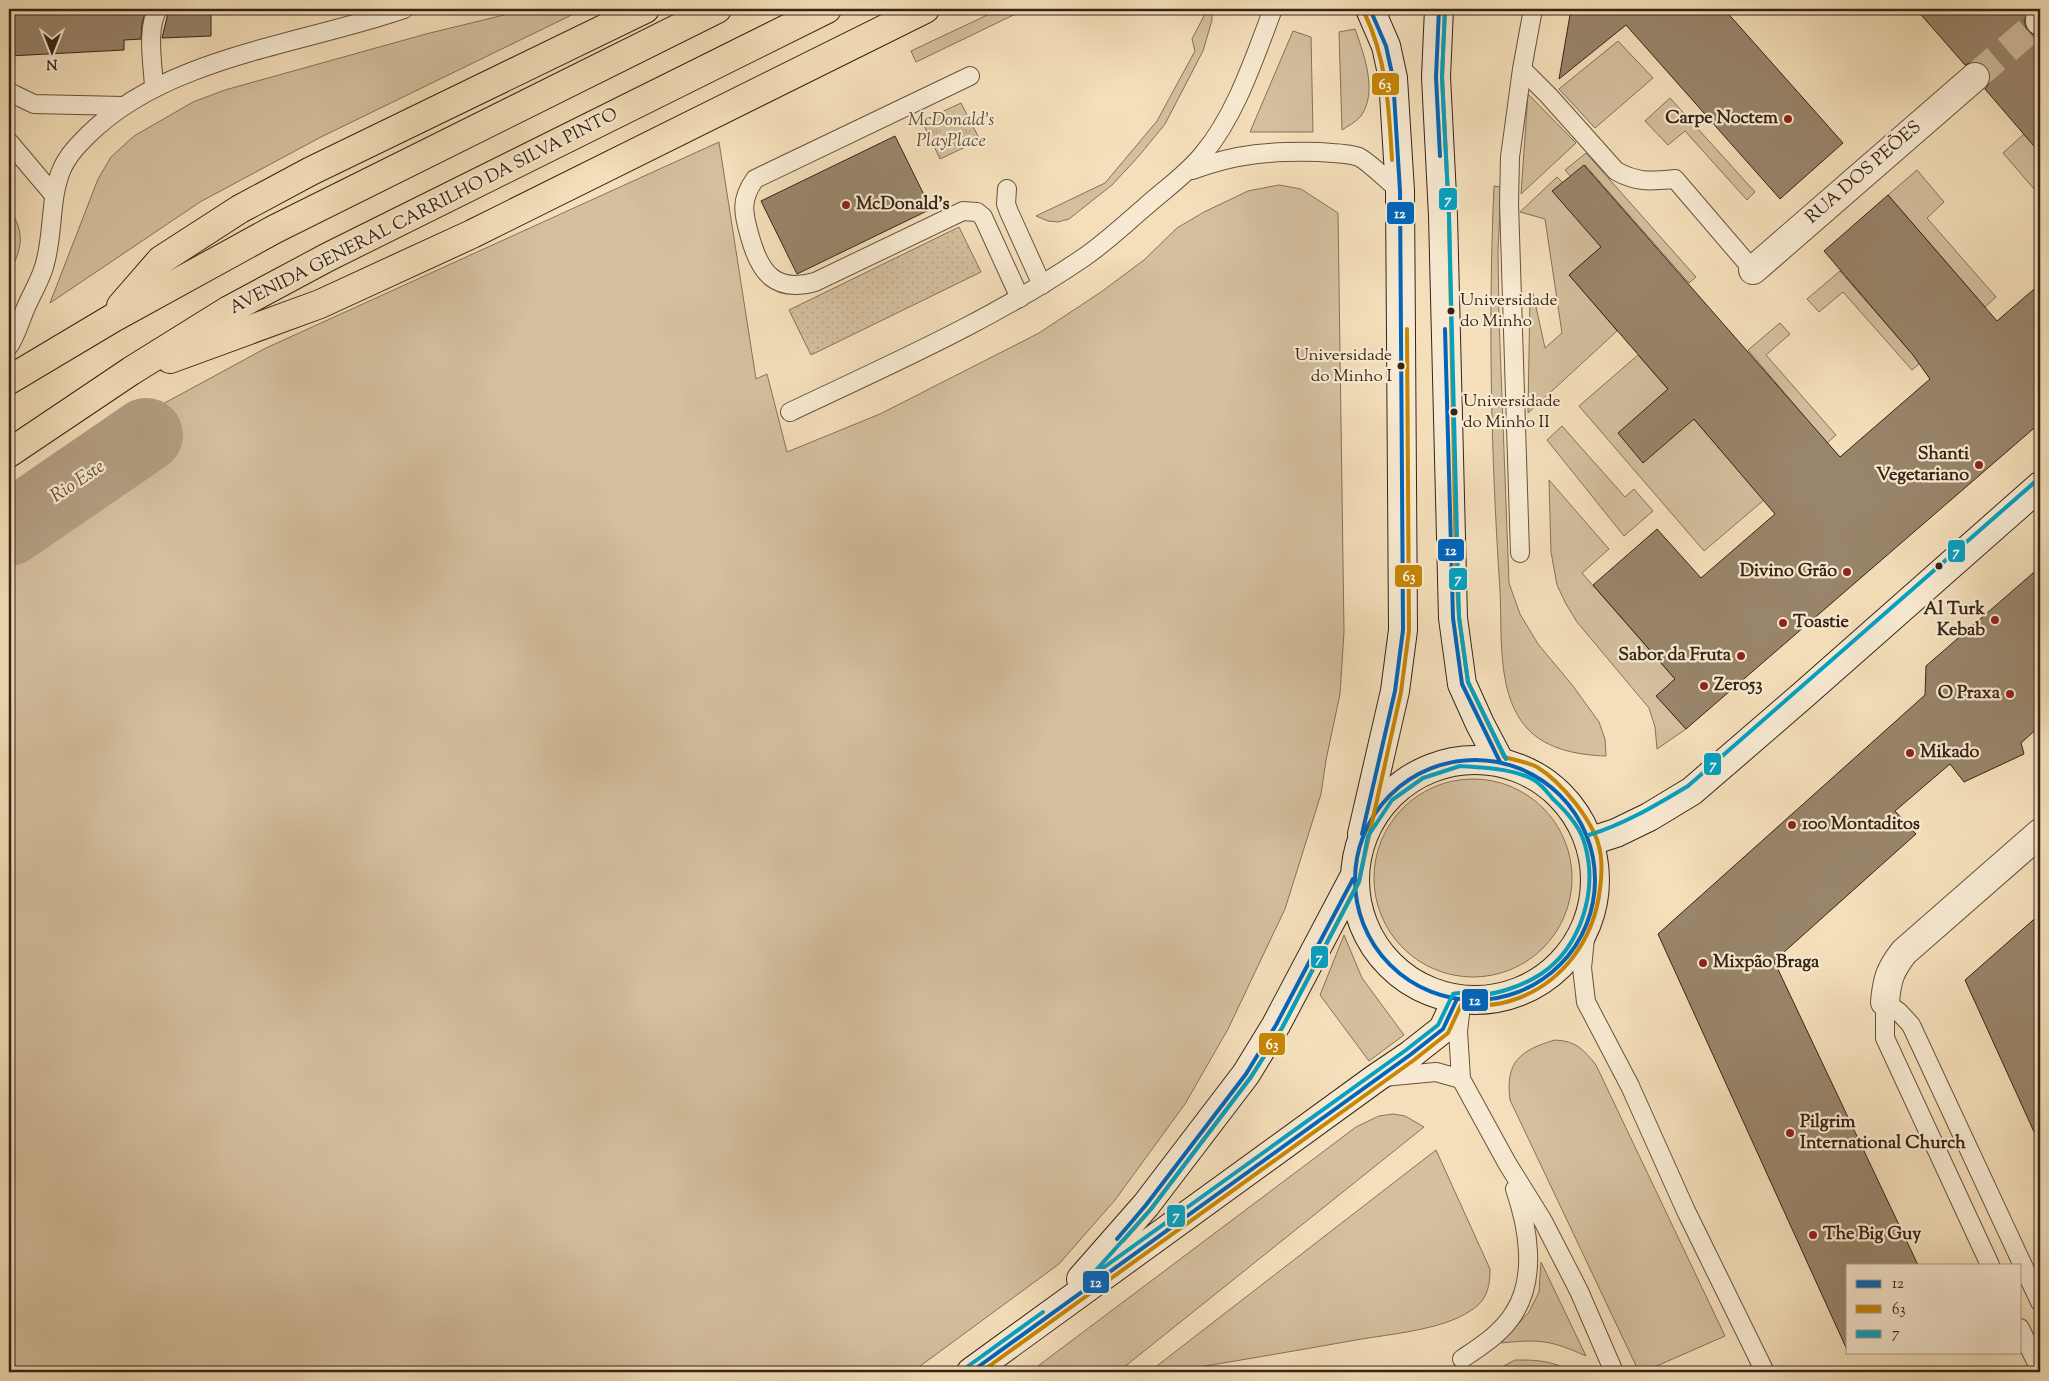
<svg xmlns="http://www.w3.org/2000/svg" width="2049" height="1381" font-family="'Sorts Mill Goudy',serif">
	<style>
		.grass { fill: #d4bf9e; stroke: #85725a }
		.park { fill: url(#park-tufts); stroke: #85725a }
		.garden { fill: url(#garden-dots); stroke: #85725a }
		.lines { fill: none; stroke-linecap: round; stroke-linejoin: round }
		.river { stroke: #b39f82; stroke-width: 74 }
		.building { fill: #99856b; stroke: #362415 }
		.street-tunnel { stroke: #ceba99; stroke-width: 28; stroke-dasharray: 28 14; stroke-linecap: butt }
		.lane-casing { stroke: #66533e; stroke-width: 20 }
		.street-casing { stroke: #66533e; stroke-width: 30 }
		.secondary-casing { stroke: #362415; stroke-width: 30 }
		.primary-casing { stroke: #362415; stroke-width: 30 }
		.lane { stroke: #f8ead2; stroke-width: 18 }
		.street { stroke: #f8ead2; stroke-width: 28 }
		.secondary { stroke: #f8ead2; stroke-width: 28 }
		.primary { stroke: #f4dfba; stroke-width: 28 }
		.bus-1-casing { stroke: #f8ead2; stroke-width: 8 }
		.bus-2-casing { stroke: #f8ead2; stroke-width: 8 }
		.bus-3-casing { stroke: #f8ead2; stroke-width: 8 }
		.bus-1 { stroke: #0065bd; stroke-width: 4 }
		.bus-2 { stroke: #c78605; stroke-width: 4 }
		.bus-3 { stroke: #03a2c5; stroke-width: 4 }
		.poi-dot { fill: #8f2418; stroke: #f8ead2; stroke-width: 2 }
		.bus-dot { fill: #362415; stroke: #f8ead2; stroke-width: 2 }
		.labels { text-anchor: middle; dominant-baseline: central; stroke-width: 4.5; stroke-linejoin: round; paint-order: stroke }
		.bus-label { font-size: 17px; fill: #362415; stroke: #f8ead2; text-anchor: start }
		.poi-label { font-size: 18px; font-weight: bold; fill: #362415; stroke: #f8ead2; text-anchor: start }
		.park-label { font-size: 18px; font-style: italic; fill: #5e4b37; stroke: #f8ead2 }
		.street-label { font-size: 18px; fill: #362415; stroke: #f8ead2 }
		.water-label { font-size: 19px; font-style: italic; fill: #624f3b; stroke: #f8ead2 }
		.line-badge { stroke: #f8ead2; stroke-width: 2 }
		.badge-label { font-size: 14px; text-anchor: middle; font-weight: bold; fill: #fff }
	</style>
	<defs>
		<pattern id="park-tufts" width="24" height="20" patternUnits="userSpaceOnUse" patternTransform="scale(1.25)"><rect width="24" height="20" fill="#d4bf9e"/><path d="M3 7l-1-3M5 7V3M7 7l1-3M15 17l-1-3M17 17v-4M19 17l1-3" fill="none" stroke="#b7a487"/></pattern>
		<pattern id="garden-dots" width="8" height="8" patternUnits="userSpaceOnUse" patternTransform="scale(1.25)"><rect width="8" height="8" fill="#d4bf9e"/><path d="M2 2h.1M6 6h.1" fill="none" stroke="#b7a487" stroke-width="1.8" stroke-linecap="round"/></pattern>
	</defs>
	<rect width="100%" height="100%" fill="#f4dfba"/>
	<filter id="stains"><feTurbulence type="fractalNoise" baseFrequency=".004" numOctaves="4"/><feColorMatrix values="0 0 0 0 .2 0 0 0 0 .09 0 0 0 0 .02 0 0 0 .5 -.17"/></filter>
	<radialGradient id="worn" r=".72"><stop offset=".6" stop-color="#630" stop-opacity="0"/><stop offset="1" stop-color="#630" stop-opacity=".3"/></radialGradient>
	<g class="grass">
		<path d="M536,9H584L321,137L200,202L50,303L98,179L111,157L134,136L193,102L225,90L426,34L512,13Z"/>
		<path d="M1000,9H1026L916,62L911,51Z"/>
		<path d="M1205,9H1212V20L1203,51L1165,124L1138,157L1112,185L1069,219L1058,222L1048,221L1036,216L1105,183L1157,121L1195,51L1192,39L1207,10Z"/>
		<path d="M1355,29C1364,54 1378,92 1361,116C1356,122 1348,126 1342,130L1339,32Z"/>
		<path d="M1293,31L1311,37L1313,132H1250Z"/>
		<path d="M1618,41L1653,78L1595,128L1559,89Z"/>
		<path d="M1528,94L1576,143L1521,194Z"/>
		<path d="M1670,98L1755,192L1747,200L1685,131L1668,145L1645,121Z"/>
		<path d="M2024,134L2040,152V196L2003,153Z"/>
		<path d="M719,142L756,379L767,374L787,452L880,414L1039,333L1101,292L1144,260L1177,228L1204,212L1248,191L1279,185L1301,189L1338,213L1344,632L1340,694L1326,760L1321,794L1285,909L1228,1029L1185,1104L1115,1200L1059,1264L912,1372H9V493L41,470L266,348Z"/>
		<path d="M1586,153L1696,277L1689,283L1585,165L1571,177L1565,170Z"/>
		<path d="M1917,170L1944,202L1927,218L1996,297L1985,307L1888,195Z"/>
		<path d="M1557,177L1563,183L1601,247L1569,275L1617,331L1528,413L1530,295L1533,293L1545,348L1562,333L1545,219L1520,212Z"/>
		<path d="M1494,186L1501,187L1498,251L1499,319L1509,583L1520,614L1538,644L1573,686L1599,722L1605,739L1606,756C1577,755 1541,749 1522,722C1497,688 1502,631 1500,590C1491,456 1488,320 1494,186Z"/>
		<path d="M9,208C26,234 22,248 9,274Z"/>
		<path d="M1840,271L1920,363L1912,370L1843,292L1819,312L1807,299Z"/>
		<path d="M1780,323L1790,334L1766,355L1836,435L1827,443L1748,350Z"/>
		<path d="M1638,355L1764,500L1704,551L1579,406Z"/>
		<path d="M1562,426L1625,497L1634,489L1653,511L1624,536L1547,440Z"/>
		<path d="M1549,480L1609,549L1582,573L1675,679L1657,696L1686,729L1657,749L1655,727L1649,708L1577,622L1566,604L1557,585L1551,552Z"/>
		<circle cx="1473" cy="878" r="99"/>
		<path d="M1344,935L1362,978L1404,1035L1369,1061L1320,995Z"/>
		<path d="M1555,1040C1576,1041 1583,1049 1596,1065L1725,1336L1643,1372H1639L1510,1100C1505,1062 1520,1050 1555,1040Z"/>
		<path d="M1393,1114L1405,1116L1424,1127L1118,1372H1030L1356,1127L1379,1116Z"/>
		<path d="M1436,1150L1490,1269C1490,1287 1487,1301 1470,1311C1442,1330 1390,1334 1356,1340C1294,1351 1231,1362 1168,1372H1149Z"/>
		<path d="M1541,1262L1586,1356C1550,1340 1540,1339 1501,1343L1529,1312L1539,1292Z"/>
		<path d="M1515,1360C1535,1360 1553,1360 1571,1372H1497L1498,1369Z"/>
	</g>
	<path class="park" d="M961,103L980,140L940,159L922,121Z"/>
	<path class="garden" d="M959,227L981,272L811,355L789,310Z"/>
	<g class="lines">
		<path class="river" d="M9,529L146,435"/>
	</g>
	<g class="building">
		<path d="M9,9H146L142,24L141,39L124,40V50L9,56Z"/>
		<path d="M169,9H211V36L162,38Z"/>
		<path d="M1571,9H1724L1843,143L1780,199L1626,25L1559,79Z"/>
		<path d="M1916,9H2030L2024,20L2026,28L2032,34L2040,37V153L1985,89L1990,82V74L1987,67L1980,62H1972L1965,65Z"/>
		<path d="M895,136L931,209L797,274L761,201Z"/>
		<path d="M1584,165L1840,457L1930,379L1913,355L1824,251L1888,195L1997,321L2040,284V423L1686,729L1656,696L1675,679L1593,585L1657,529L1701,578L1775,514L1694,419L1643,463L1618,433L1668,389L1569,275L1601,247L1552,191Z"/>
		<path d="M2040,567V726L2021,743L2024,754L1964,782L1950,764L1895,811L1916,834L1774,961L1918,1265H1848V1352L1658,934L1925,695L1926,666Z"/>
		<path d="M2040,914V1145L1965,980Z"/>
	</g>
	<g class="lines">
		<path class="street-tunnel" d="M1975,77L2040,21"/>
		<defs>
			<g id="lane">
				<path d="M1522,69L1549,96L1616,171C1638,183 1651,181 1675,179L1753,270"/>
				<path d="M970,76L755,179C740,200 743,213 750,237C760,273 775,293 815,282L963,211L977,212L983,217L1020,298"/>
				<path d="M154,87C153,65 146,28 158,9"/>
				<path d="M9,92L34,104L123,106"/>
				<path d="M9,142L53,194"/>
				<path d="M1192,170C1238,153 1272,151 1320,152C1330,153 1350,153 1359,157C1369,162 1390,183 1400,191"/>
				<path d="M1007,189L1006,204L1009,212L1042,285"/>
				<path d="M9,346C17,334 21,318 27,305C33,292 40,280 44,267C54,235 49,202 61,171C67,156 78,145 88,135C166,57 303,44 404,9"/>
				<path d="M790,412C889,365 992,320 1083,258C1105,243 1125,224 1145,207C1164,190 1187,174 1203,154C1236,115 1255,56 1273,9"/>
				<path d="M1520,553L1509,203L1510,157L1522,69L1533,9"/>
				<path d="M1586,928L1582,968L1586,1002L1630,1086L1686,1211L1765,1372"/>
				<path d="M1461,1006L1458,1031L1461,1079L1507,1163L1543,1221L1579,1291L1614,1372"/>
				<path d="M1383,1077L1436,1072L1461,1079"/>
				<path d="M1990,1265L1885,1038V1002L1899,1012L1911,1025L2040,1302"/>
				<path d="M2020,1328L2040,1370"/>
				<path d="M1462,1359C1481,1346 1502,1333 1514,1313C1537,1277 1528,1227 1515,1189"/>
			</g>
			<g id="street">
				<path d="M2040,21V20"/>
				<path d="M1753,270L1975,77"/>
				<path d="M1885,1002C1887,979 1890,970 1904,952L2040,833"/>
			</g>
			<g id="secondary">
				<path d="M1439,9L1436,77L1443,216L1453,618L1462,684L1480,724L1500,762"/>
				<circle cx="1475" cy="880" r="120"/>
				<path d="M1362,834L1395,691L1403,630L1400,191L1393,78L1386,46L1370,9"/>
				<path d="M1591,841L1616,833L1649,817L1692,791L1802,696L2040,486"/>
				<path d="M1081,1279L1146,1205L1246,1074L1276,1025L1353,879"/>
				<path d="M971,1372L1376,1078L1410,1055L1443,1029L1457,999"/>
			</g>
			<g id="primary">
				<path d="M121,306L161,260L240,209L311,171L645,9"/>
				<path d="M170,359L320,304L472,234L925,9"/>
				<path d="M9,380L113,318L275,229L717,9"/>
				<path d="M9,453L131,371L229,310L328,257L827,9"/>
			</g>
		</defs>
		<use href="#lane" class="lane-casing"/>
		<use href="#street" class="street-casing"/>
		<use href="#secondary" class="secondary-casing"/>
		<use href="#primary" class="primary-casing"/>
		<use href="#lane" class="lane"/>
		<use href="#street" class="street"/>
		<use href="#secondary" class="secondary"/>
		<use href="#primary" class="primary"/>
		<defs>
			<g id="bus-1">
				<path d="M1439,9L1436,77L1440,156"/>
				<path d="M1445,329L1453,618L1462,684L1500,762"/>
				<circle cx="1475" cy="880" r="120"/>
				<path d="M1362,834L1395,691L1403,630L1400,191L1393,78L1386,46L1370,9"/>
				<path d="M1117,1239L1146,1205L1246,1074L1276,1025L1353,879"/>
				<path d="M971,1372L1410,1055L1443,1029L1457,999"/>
			</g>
			<g id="bus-2">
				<path d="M1364,12C1387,59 1389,109 1392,160"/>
				<path d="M1123,1241L1151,1209L1251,1077L1282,1028L1359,881L1401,692L1409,631L1407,329"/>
				<path d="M981,1372L1414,1060L1448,1033L1461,1005C1478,1006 1494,1006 1510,1001C1562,985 1594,940 1600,889C1602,874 1603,858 1598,843C1594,829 1585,816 1576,804C1565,790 1552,776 1537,767C1527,762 1515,760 1504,757L1468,682L1459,617L1456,568L1449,216L1442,77L1445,9"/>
			</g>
			<g id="bus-3">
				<path d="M1445,9L1442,77L1449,216L1459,617L1468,682L1506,759"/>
				<path d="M1460,766C1485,768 1512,768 1534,780C1541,784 1548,793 1553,799C1566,811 1581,828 1585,845C1598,891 1581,947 1541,974C1524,985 1499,994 1480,995C1471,995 1462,991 1453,994L1438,1025L1406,1050L1089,1278L1151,1209L1251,1077L1282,1028L1359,882L1368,836L1392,800L1423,778Z"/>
				<path d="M1589,835C1625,824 1656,805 1688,786L2036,481"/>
				<path d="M967,1367L1043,1312"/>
			</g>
		</defs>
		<use href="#bus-1" class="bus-1-casing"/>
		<use href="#bus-2" class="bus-2-casing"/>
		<use href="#bus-3" class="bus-3-casing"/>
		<use href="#bus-1" class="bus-1"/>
		<use href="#bus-2" class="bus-2"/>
		<use href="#bus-3" class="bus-3"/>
	</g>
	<g class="poi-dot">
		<circle cx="1788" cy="119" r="5"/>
		<circle cx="846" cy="205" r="5"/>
		<circle cx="1979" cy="465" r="5"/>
		<circle cx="1847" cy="572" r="5"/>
		<circle cx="1995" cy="620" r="5"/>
		<circle cx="1783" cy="623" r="5"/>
		<circle cx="1741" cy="656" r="5"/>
		<circle cx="1704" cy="686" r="5"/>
		<circle cx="2010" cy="694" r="5"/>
		<circle cx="1910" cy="753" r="5"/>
		<circle cx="1792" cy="825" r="5"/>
		<circle cx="1703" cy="963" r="5"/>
		<circle cx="1790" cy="1133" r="5"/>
		<circle cx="1813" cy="1235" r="5"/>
	</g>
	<g class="bus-dot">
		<circle cx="1451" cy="311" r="4.5"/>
		<circle cx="1401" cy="366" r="4.5"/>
		<circle cx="1454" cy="412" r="4.5"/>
		<circle cx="1939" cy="566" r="4.5"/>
	</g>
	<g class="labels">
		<g class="bus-label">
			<text x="1460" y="301">Universidade<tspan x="1460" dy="21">do Minho</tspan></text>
			<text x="1392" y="356" text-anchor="end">Universidade<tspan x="1392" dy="21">do Minho I</tspan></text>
			<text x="1463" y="402">Universidade<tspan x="1463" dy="21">do Minho II</tspan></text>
		</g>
		<g class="poi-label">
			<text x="1778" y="119" text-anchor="end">Carpe Noctem</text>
			<text x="856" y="205">McDonald's</text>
			<text x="1969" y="455" text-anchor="end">Shanti<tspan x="1969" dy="21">Vegetariano</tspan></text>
			<text x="1837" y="572" text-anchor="end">Divino Grão</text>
			<text x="1985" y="610" text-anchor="end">Al Turk<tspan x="1985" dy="21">Kebab</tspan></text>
			<text x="1793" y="623">Toastie</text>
			<text x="1731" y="656" text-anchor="end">Sabor da Fruta</text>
			<text x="1714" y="686">Zero53</text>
			<text x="2000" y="694" text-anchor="end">O Praxa</text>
			<text x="1920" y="753">Mikado</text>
			<text x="1802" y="825">100 Montaditos</text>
			<text x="1713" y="963">Mixpão Braga</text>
			<text x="1800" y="1123">Pilgrim<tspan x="1800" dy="21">International Church</tspan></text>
			<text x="1823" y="1235">The Big Guy</text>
		</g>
		<g class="park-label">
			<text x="951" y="121">McDonald's<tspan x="951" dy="21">PlayPlace</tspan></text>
		</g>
		<g class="street-label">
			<text transform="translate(1864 173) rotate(-41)">RUA DOS PEÕES</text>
			<text transform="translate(424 212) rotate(-27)">AVENIDA GENERAL CARRILHO DA SILVA PINTO</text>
		</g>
		<g class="water-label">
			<text transform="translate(78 482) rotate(-34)">Rio Este</text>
		</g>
	</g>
	<g class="line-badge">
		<rect x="1371" y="72" width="29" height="24" rx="5" fill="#c78605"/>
		<rect x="1438" y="187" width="20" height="24" rx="5" fill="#03a2c5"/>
		<rect x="1386" y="201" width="29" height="24" rx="5" fill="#0065bd"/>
		<rect x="1437" y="538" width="28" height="24" rx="5" fill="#0065bd"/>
		<rect x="1947" y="539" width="19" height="24" rx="5" fill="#03a2c5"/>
		<rect x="1394" y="564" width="29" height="24" rx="5" fill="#c78605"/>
		<rect x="1448" y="567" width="20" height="24" rx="5" fill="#03a2c5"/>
		<rect x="1703" y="752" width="19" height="24" rx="5" fill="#03a2c5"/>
		<rect x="1310" y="945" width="19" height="24" rx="5" fill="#03a2c5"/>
		<rect x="1461" y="988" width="28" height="24" rx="5" fill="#0065bd"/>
		<rect x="1258" y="1032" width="28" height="24" rx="5" fill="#c78605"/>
		<rect x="1166" y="1204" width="20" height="24" rx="5" fill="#03a2c5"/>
		<rect x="1082" y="1270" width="28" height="24" rx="5" fill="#0065bd"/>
	</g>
	<g class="badge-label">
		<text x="1385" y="89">63</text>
		<text x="1448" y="204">7</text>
		<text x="1400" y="218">12</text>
		<text x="1451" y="555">12</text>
		<text x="1956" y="556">7</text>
		<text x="1409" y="581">63</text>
		<text x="1458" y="583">7</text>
		<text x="1713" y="769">7</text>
		<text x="1319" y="962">7</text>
		<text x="1475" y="1005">12</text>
		<text x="1272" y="1049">63</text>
		<text x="1176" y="1220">7</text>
		<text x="1096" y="1287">12</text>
	</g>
	<rect width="2049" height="1381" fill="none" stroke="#f4dfba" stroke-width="30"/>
	<rect x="10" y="10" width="2029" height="1361" fill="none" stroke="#362415" stroke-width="2.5"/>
	<rect x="15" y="15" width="2019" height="1351" fill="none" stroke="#362415"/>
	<rect x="1846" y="1264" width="175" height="90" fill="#f8ead2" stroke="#aa9b86"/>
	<rect x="1856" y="1280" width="25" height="8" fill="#0065bd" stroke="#aa9b86"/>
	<text x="1892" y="1288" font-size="15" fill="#362415">12</text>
	<rect x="1856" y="1305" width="25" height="8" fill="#c78605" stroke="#aa9b86"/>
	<text x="1892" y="1314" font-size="15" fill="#362415">63</text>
	<rect x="1856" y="1330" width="25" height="8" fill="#03a2c5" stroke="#aa9b86"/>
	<text x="1892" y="1338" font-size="15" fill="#362415">7</text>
	<g transform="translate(52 52) rotate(180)" stroke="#f8ead2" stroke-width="4" paint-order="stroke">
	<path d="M0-4L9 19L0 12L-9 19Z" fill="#362415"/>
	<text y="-8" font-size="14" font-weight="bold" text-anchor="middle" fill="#362415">N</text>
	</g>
	<rect width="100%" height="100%" filter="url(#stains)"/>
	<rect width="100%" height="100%" fill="url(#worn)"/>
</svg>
